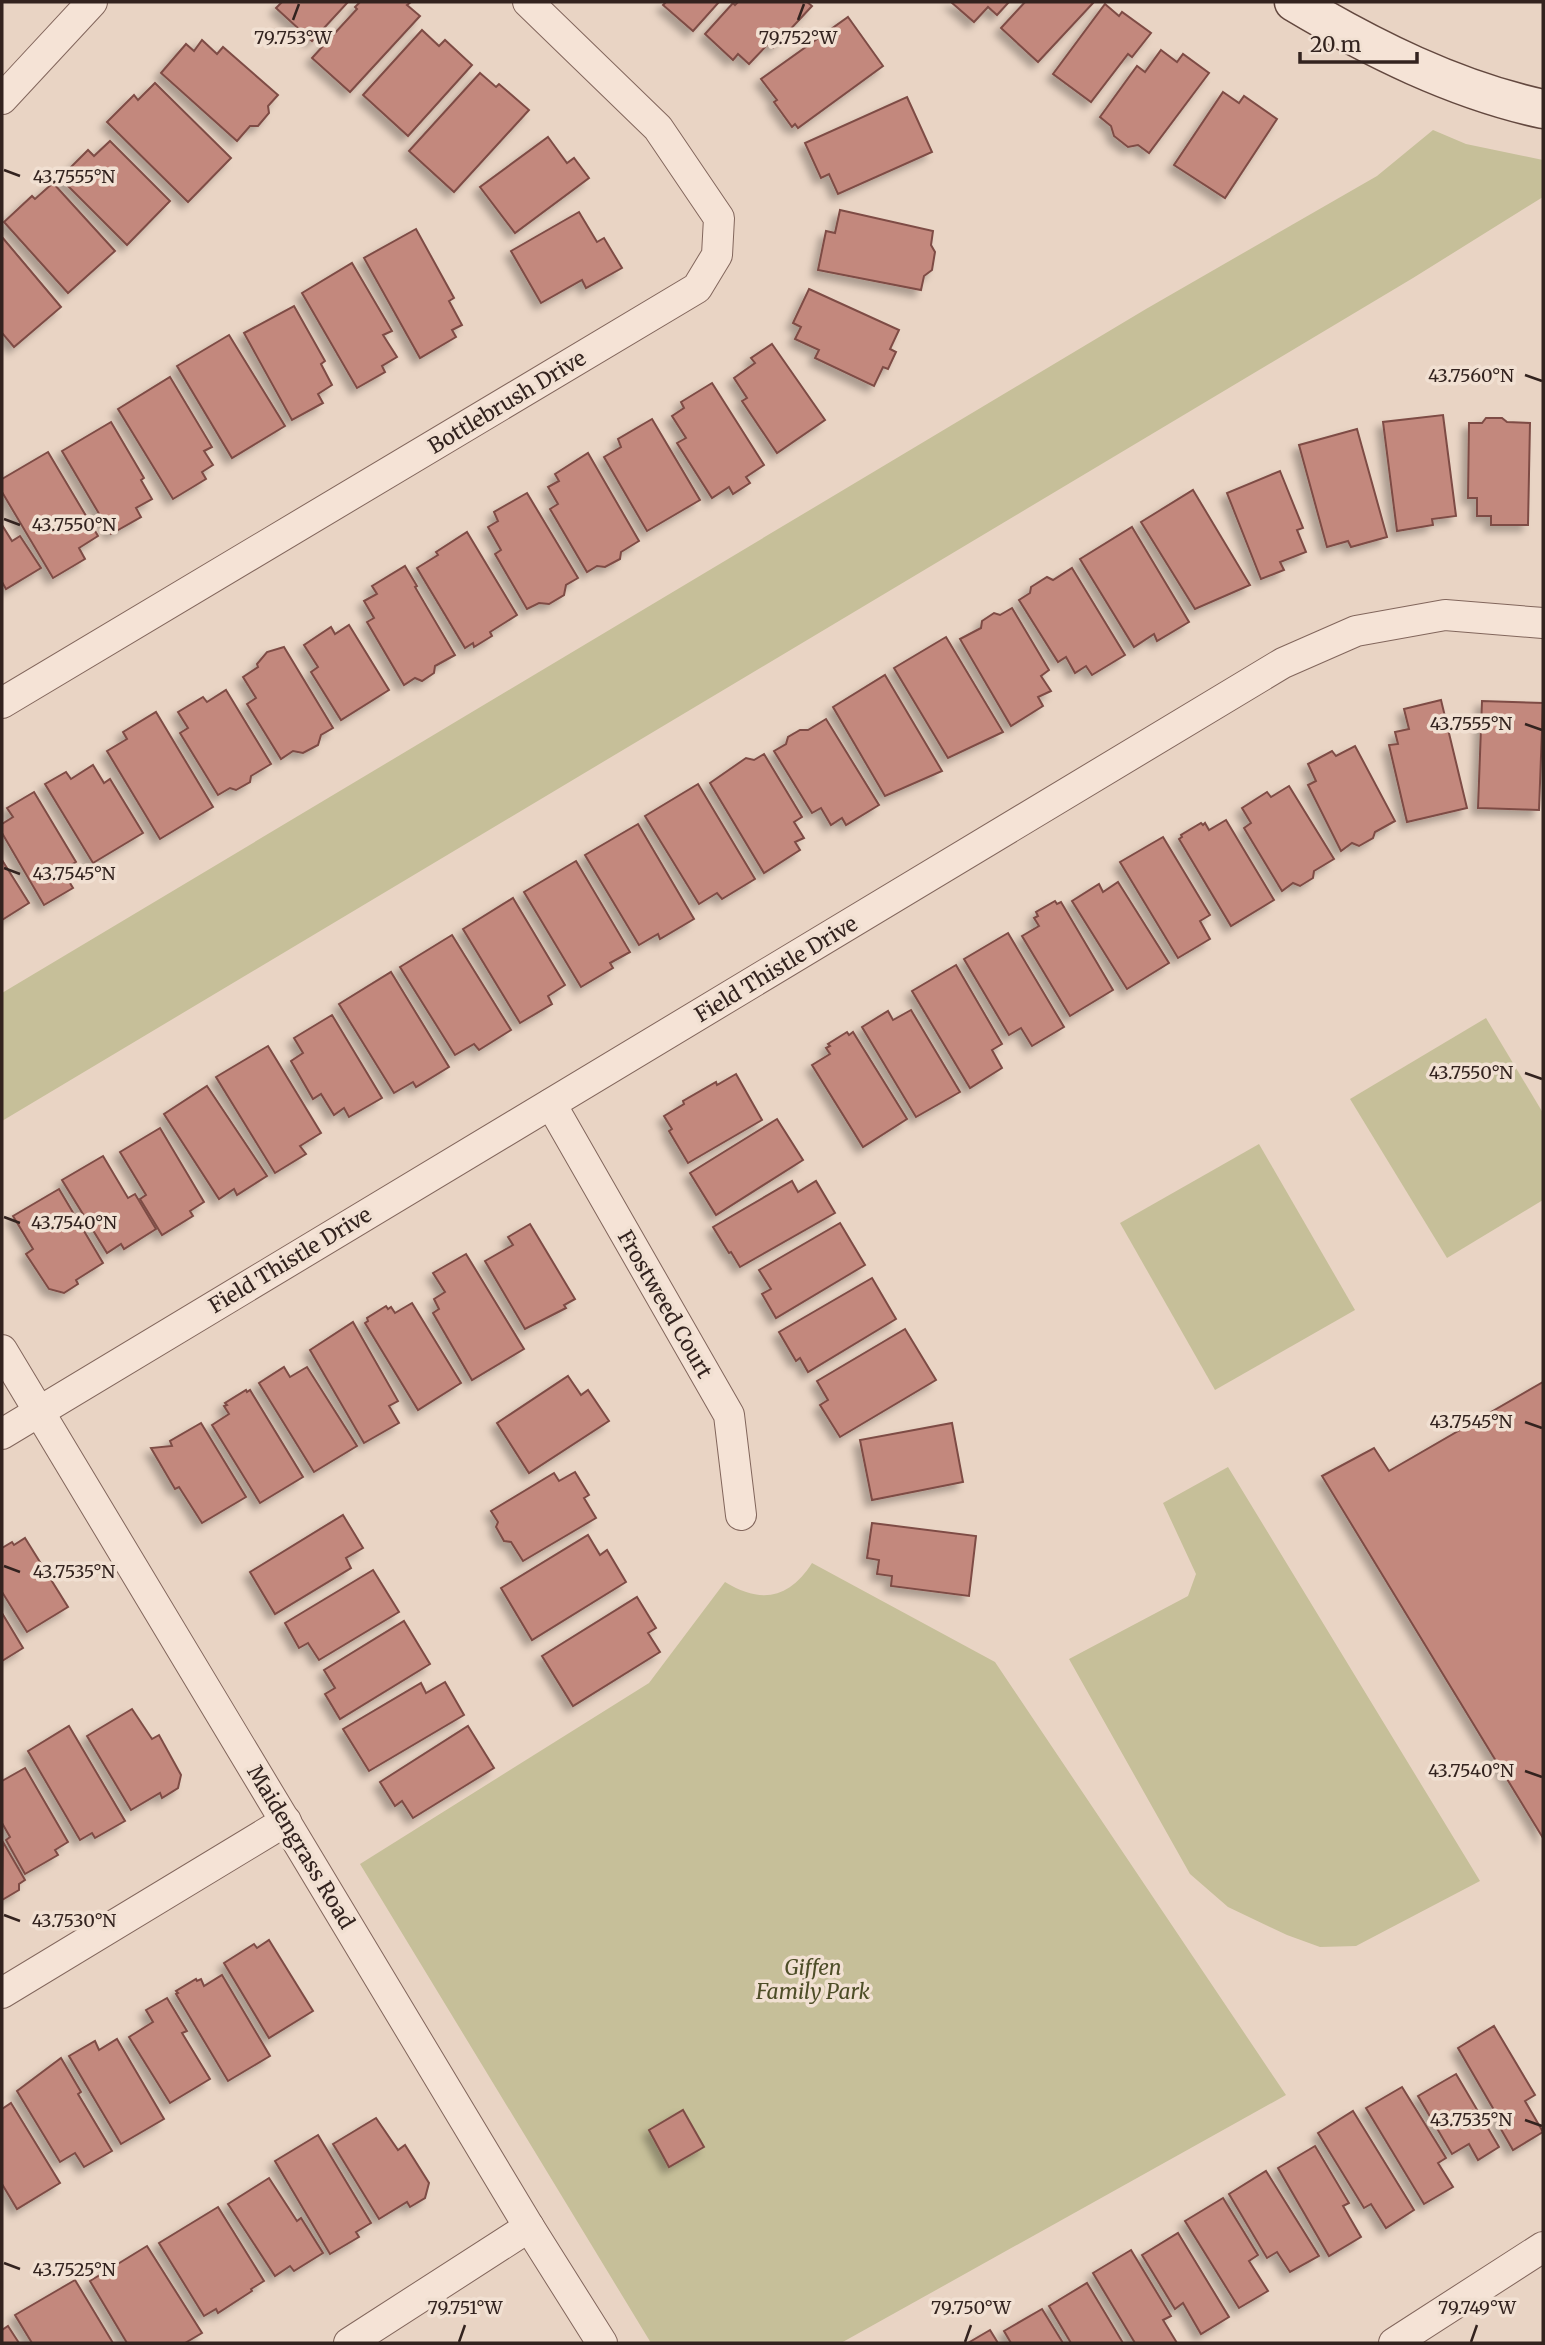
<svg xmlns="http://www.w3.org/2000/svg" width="1545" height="2345" font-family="Merriweather,serif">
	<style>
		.green { fill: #c6bf99 }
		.building { fill: #c3887d; stroke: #7e4c45; stroke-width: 2; filter: url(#shadow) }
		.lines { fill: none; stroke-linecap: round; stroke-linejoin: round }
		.street-casing { stroke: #82665c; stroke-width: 32 }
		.secondary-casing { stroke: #63483f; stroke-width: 41 }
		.street { stroke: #f5e3d6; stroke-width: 30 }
		.secondary { stroke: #f5e3d6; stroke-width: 38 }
		.ticks { fill: none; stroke: #33231f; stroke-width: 2.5 }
		.labels { text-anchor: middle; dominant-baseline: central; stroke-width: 7; stroke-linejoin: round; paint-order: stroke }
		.street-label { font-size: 21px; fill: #33231f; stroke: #f1e0d2 }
		.park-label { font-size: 21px; font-style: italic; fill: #4d4d27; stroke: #f1e0d2 }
		.ticks-label { font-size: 18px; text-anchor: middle; fill: #33231f; stroke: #f1e0d2; stroke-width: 7; stroke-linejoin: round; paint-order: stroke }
	</style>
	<defs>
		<filter id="shadow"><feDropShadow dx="-6" dy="6" stdDeviation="3.5" flood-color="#0004"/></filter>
	</defs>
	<rect width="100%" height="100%" fill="#e9d4c4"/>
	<g class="green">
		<path d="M1433,130L1466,144L1543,160V197L1413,278L2,1121V993L1146,309L1377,176Z"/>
		<path d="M1486,1018L1543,1113V1200L1447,1258L1350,1099Z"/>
		<path d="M1259,1144L1355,1310L1215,1390L1120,1223Z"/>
		<path d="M1228,1467L1480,1881L1356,1946L1320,1947L1287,1935L1228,1907L1190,1874L1069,1659L1188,1596L1196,1574L1163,1503Z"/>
		<path d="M812,1563L995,1662L1286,2095L841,2343H651L360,1864L649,1683L725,1582C761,1604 789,1599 812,1563Z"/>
	</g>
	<g class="building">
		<path d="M282,2H348L312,41L276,8Z"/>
		<path d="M360,2H411L407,5L420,16L350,92L312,58L357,9L355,7Z"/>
		<path d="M666,2H719L693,31L663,5Z"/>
		<path d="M738,2H807L812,6L773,48L768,44L749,64L738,54L733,60L705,34L733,3L735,5Z"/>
		<path d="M951,2H1009L997,15L988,7L974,22Z"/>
		<path d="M1025,2H1094L1038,62L1001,28Z"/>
		<path d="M1105,4L1119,16L1122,12L1151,33L1132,57L1128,54L1091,102L1053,74Z"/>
		<path d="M848,17L883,66L798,128L795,124L792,127L774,102L777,100L761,79Z"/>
		<path d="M422,30L439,46L445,40L472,65L408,136L363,95Z"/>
		<path d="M202,40L217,54L223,47L278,95L268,106L269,113L258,126H250L237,141L161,73L186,44L194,51Z"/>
		<path d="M1161,50L1177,62L1183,54L1209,73L1149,153L1138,145L1128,147L1114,136L1111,126L1100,117L1137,66L1145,72Z"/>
		<path d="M480,73L496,87L499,84L529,110L454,192L409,151Z"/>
		<path d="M155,83L231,158L188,202L107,122L134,95L138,100Z"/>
		<path d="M1223,92L1239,103L1244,96L1277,119L1225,198L1174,165Z"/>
		<path d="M907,97L932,152L838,194L829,174L821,178L805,143Z"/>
		<path d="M548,137L567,163L574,158L589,178L515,233L480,187Z"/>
		<path d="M110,141L170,201L127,245L60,178L88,150L94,156Z"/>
		<path d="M53,183L115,251L68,293L4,222L32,196L35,199Z"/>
		<path d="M840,210L933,231L931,245L935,252L932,270L924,276L921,290L818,270L826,231L835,233Z"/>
		<path d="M579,212L597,242L604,238L622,268L586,288L582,280L541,303L511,251Z"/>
		<path d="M416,229L454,298L449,301L462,325L452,330L456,337L420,358L364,258Z"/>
		<path d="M2,237L61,307L14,347L2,333Z"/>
		<path d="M352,263L392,331L383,335L397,357L382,366L385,372L357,388L302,293Z"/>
		<path d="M809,289L899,330L890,349L896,352L888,369L883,367L874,386L815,358L819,350L795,339L801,327L793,323Z"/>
		<path d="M294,306L325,361L321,364L332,385L318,394L323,403L292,420L244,333Z"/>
		<path d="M229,335L285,426L232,458L177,366Z"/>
		<path d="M772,344L825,420L777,453L742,401L747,398L734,378L755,363L751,358Z"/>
		<path d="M170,377L212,447L204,451L213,465L202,472L206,479L173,499L118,409Z"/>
		<path d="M712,383L764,465L746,477L750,483L733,494L729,487L712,498L677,443L686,438L672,416L684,408L681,402Z"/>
		<path d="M1443,415L1456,516L1432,519L1433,525L1397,531L1383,422Z"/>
		<path d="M1486,418H1502L1507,422L1530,423L1528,525H1491V516H1477V498H1468L1469,423H1482Z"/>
		<path d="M652,419L700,500L647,531L604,457L621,447L618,439Z"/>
		<path d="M111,422L144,478L141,480L152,499L136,508L141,517L111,534L62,451Z"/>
		<path d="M1357,429L1387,537L1351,547L1348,541L1327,547L1299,445Z"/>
		<path d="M48,452L98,536L79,548L85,559L53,578L2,492V479Z"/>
		<path d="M588,453L639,541L621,552L620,559L605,567L597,566L587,572L550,509L558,504L548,487L559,481L555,474Z"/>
		<path d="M1280,471L1303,528L1297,530L1306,552L1280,562L1284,570L1261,579L1227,493Z"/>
		<path d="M1193,490L1250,585L1195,609L1141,522Z"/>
		<path d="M527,493L578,578L566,585L564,595L549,604L539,603L527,609L495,554L501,550L488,527L498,521L494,512Z"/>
		<path d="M2,525L12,541L20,536L41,568L6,589L2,582Z"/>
		<path d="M1132,527L1189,622L1157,641L1154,634L1134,647L1080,559Z"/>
		<path d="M467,532L517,615L490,632L492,636L474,647L473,643L465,648L417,568L438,555L436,552Z"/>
		<path d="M405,566L417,586L415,587L455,655L435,666L434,673L422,681L415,678L404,685L367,622L374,618L364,601L377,594L372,586Z"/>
		<path d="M1072,568L1125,655L1092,675L1086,666L1075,673L1066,657L1058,662L1019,600L1030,593L1031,587L1047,577L1053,580Z"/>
		<path d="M1012,608L1049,670L1041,676L1051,691L1038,697L1043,706L1011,726L960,639L981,628L982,621L994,613L1000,615Z"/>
		<path d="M349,625L389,690L341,720L311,672L318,667L304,645L331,627L335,634Z"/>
		<path d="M946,637L1003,732L948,758L894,668Z"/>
		<path d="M284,647L333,728L321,735L318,745L303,753L293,751L281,759L247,704L256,698L243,677L258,667L257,664L267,652Z"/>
		<path d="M885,675L942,771L885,796L833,707Z"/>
		<path d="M226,690L271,764L251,776L250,782L236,790L230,788L218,795L180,733L188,728L178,712L203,697L207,702Z"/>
		<path d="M1441,700L1467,808L1407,822L1389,745L1398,744L1395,732L1409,729L1404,709Z"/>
		<path d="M1482,701L1543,703L1539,810L1478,808Z"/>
		<path d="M156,712L213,807L160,839L107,751L127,739L123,732Z"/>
		<path d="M826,719L879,805L846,825L842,818L831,825L821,808L812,813L774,751L786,744L788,737L800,730H808Z"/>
		<path d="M1355,746L1395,821L1375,832L1373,838L1359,846L1352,843L1341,851L1308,785L1316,781L1308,764L1332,751L1336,756Z"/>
		<path d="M764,754L802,817L794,822L804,838L795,842L800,850L764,873L710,783L746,758L754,760Z"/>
		<path d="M93,765L104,783L110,779L143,833L93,863L45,784L66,772L71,779Z"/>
		<path d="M698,784L755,879L722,899L717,893L699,904L645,816Z"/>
		<path d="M1289,786L1334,859L1314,871L1313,878L1300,886L1293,883L1282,891L1244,828L1251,823L1242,808L1267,792L1271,797Z"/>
		<path d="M34,792L76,862L62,870L73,888L44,905L2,833V824L13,817L7,808Z"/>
		<path d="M1226,820L1274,900L1231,926L1179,839L1182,837L1181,835L1201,823L1203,825L1205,823L1209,830Z"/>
		<path d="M638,824L694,919L660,939L658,934L639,945L585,855Z"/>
		<path d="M1163,837L1210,915L1200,921L1210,939L1178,958L1120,862Z"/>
		<path d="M2,860L29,903L2,920Z"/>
		<path d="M576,861L630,952L610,963L613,968L581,987L524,892Z"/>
		<path d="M1118,882L1169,963L1127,989L1072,901L1099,884L1103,892Z"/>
		<path d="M513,898L565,985L548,996L552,1004L520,1023L463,929Z"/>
		<path d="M1055,901L1057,904L1061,902L1113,990L1070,1016L1022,936L1039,926L1034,918L1038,916L1036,912Z"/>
		<path d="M1008,933L1064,1027L1032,1046L1021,1028L1009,1035L964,959Z"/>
		<path d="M452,935L511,1030L479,1050L474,1044L455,1055L400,967Z"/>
		<path d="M956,965L1002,1044L992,1050L1002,1068L970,1088L912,991Z"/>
		<path d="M391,972L449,1067L416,1087L413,1082L394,1093L339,1004Z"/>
		<path d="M911,1010L960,1092L916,1117L862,1027L888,1011L893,1020Z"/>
		<path d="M332,1015L382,1098L349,1117L344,1108L334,1115L321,1094L313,1099L291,1061L303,1053L294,1038Z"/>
		<path d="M847,1032L849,1035L853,1032L907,1119L863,1147L812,1065L830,1054L826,1048L830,1046L828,1044Z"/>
		<path d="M268,1046L321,1133L300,1146L306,1154L275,1173L216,1077Z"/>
		<path d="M736,1074L762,1120L688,1163L669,1131L672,1129L664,1116L684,1104L683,1101L716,1082L717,1085Z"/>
		<path d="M207,1086L267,1176L237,1195L234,1189L219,1199L164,1114Z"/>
		<path d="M777,1119L803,1160L716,1215L690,1173Z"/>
		<path d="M160,1128L204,1202L190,1211L193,1216L162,1235L140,1199L146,1195L120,1152Z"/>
		<path d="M103,1156L128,1198L135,1194L156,1229L124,1249L121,1244L107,1253L62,1180Z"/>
		<path d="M792,1181L798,1192L816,1181L835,1213L740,1267L731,1252L729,1253L713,1227Z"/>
		<path d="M59,1189L103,1263L76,1280L78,1284L64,1293L49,1289L26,1254L33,1249L13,1216Z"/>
		<path d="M840,1223L865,1265L776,1318L762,1294L771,1289L759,1270Z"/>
		<path d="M530,1224L575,1299L564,1305L566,1308L525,1329L485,1261L513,1245L508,1237Z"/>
		<path d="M466,1254L524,1349L472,1380L433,1313L439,1309L434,1299L445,1292L433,1273Z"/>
		<path d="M872,1278L896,1319L808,1372L800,1358L796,1361L779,1332Z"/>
		<path d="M412,1303L461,1383L418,1410L365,1323L368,1321L367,1318L386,1306L388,1309L391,1307L395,1313Z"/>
		<path d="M353,1322L398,1401L389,1406L399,1423L364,1443L310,1350Z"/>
		<path d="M905,1329L936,1380L840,1437L820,1405L828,1400L817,1381Z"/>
		<path d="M284,1367L290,1377L307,1367L357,1446L314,1472L259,1383Z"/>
		<path d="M568,1376L581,1395L588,1390L609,1421L529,1473L497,1423Z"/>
		<path d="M1543,1382V1838L1322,1476L1374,1448L1389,1471Z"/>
		<path d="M246,1390L247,1392L250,1390L303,1477L260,1503L212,1425L229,1414L224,1406L227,1405L225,1403Z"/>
		<path d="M201,1423L246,1497L202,1523L179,1487L175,1489L151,1448L172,1446L170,1441Z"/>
		<path d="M952,1423L963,1482L872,1500L860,1440Z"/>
		<path d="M575,1472L589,1495L584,1498L596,1518L523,1561L511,1542L504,1541L496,1527L498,1522L491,1511L554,1473L559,1481Z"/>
		<path d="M343,1515L363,1548L346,1558L351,1568L275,1614L250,1572Z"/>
		<path d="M872,1523L976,1536L969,1596L891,1586L892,1576L877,1574L879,1560L867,1558Z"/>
		<path d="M588,1535L600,1555L607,1550L626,1582L532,1640L501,1588Z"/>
		<path d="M25,1538L68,1607L27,1632L2,1592V1548L12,1542L14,1545Z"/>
		<path d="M373,1570L399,1612L319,1660L308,1643L299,1648L285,1623Z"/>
		<path d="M637,1597L656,1628L648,1633L660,1652L573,1706L542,1656Z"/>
		<path d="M2,1613L23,1648L2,1661Z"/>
		<path d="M404,1621L430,1664L340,1719L325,1694L335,1688L324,1670Z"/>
		<path d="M445,1682L464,1715L369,1771L343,1729L421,1683L426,1693Z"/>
		<path d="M132,1709L152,1739L159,1735L181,1775L178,1788L162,1798L160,1793L131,1810L87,1736Z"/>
		<path d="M69,1726L125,1821L95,1838L92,1833L80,1840L28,1751Z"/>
		<path d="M468,1726L494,1768L413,1818L402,1801L395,1806L380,1782Z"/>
		<path d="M25,1768L68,1842L55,1850L58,1855L25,1874L6,1840L10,1837L2,1823V1781Z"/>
		<path d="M3,1842L25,1880L19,1884V1890L2,1900Z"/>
		<path d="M269,1940L313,2011L269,2038L224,1963L254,1944L257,1948Z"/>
		<path d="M222,1975L270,2056L228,2081L176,1994L178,1993L176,1991L196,1979L197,1981L201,1979L204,1986Z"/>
		<path d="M167,1998L187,2031L182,2033L210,2079L170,2103L129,2037L153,2022L146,2010Z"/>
		<path d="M1494,2026L1535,2095L1525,2101L1543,2132L1513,2150L1498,2124L1501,2122L1458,2048Z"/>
		<path d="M117,2039L164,2119L121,2144L69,2056L95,2041L99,2050Z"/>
		<path d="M61,2058L81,2092L78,2094L112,2151L84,2167L75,2153L60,2162L17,2091Z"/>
		<path d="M1456,2074L1499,2147L1478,2160L1469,2144L1452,2154L1418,2096Z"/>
		<path d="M1402,2087L1446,2158L1438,2163L1453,2187L1424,2204L1366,2108Z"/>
		<path d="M11,2103L60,2183L17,2209L2,2184V2109Z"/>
		<path d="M683,2110L704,2147L669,2167L649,2130Z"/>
		<path d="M1353,2111L1414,2210L1386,2228L1371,2204L1364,2208L1318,2133Z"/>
		<path d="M376,2118L398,2150L405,2145L429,2183L425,2198L410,2207L407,2202L379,2219L333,2144Z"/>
		<path d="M318,2135L371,2223L356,2232L359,2237L330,2254L275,2161Z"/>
		<path d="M1315,2146L1349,2203L1343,2206L1361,2237L1329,2256L1278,2168Z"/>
		<path d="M1266,2171L1319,2256L1290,2272L1277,2252L1267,2258L1229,2194Z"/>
		<path d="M269,2178L297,2221L301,2218L323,2253L294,2271L290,2266L275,2276L228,2204Z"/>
		<path d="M1223,2198L1258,2255L1249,2261L1268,2291L1239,2308L1185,2221Z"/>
		<path d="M218,2207L264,2281L251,2289L252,2291L218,2313L216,2309L204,2316L159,2243Z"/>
		<path d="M1178,2233L1229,2317L1201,2334L1183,2303L1175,2309L1142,2255Z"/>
		<path d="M147,2246L202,2333L185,2343H127L90,2281Z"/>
		<path d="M1131,2250L1171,2316L1163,2320L1177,2343H1135L1093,2273Z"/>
		<path d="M75,2280L113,2343H32L15,2315Z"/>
		<path d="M1087,2283L1123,2343H1071L1049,2306Z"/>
		<path d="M1042,2309L1063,2343H1011L1004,2331Z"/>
		<path d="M8,2326L19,2343H2V2330Z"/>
		<path d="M990,2330L998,2343H968Z"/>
	</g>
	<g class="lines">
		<defs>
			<g id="street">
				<path d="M2,99L92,2"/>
				<path d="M2,703L697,288L717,255L719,218L658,128L528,2"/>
				<path d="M551,1104L729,1415L741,1515"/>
				<path d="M2,1350L529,2227L602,2343"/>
				<path d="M2,1434L1283,663L1356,631L1445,615L1543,623"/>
				<path d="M2,1993L286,1821"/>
				<path d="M349,2343L529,2227"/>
				<path d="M1394,2343L1543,2247"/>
			</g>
			<path id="secondary" d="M1294,2C1371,48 1455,90 1543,109"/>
		</defs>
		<use href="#street" class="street-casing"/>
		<use href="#secondary" class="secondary-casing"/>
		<use href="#street" class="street"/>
		<use href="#secondary" class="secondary"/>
	</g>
	<path class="ticks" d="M293,20L299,4M798,20L804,4M4,170L20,176M1525,375L1542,381M4,519L20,525M1525,724L1542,730M4,868L20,874M1525,1073L1542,1079M4,1217L20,1223M1525,1422L1542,1428M4,1566L20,1572M1525,1771L1542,1777M4,1915L20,1921M1525,2120L1542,2126M4,2263L20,2269M459,2342L465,2325M965,2342L971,2325M1471,2342L1477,2325"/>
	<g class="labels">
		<g class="street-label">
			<text transform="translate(507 402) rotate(-31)">Bottlebrush Drive</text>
			<text transform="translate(776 969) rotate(-31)">Field Thistle Drive</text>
			<text transform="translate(290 1260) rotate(-31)">Field Thistle Drive</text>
			<text transform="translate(665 1304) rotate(60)">Frostweed Court</text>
			<text transform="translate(301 1847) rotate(59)">Maidengrass Road</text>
		</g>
		<g class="park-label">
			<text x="813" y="1967">Giffen<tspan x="813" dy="24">Family Park</tspan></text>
		</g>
	</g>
	<g class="ticks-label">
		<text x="293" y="44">79.753°W</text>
		<text x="798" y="44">79.752°W</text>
		<text x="74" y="183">43.7555°N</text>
		<text x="1471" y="382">43.7560°N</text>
		<text x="74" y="531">43.7550°N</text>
		<text x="1471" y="730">43.7555°N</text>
		<text x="74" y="880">43.7545°N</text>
		<text x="1471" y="1079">43.7550°N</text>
		<text x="74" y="1229">43.7540°N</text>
		<text x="1471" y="1428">43.7545°N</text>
		<text x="74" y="1578">43.7535°N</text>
		<text x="1471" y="1777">43.7540°N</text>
		<text x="74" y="1927">43.7530°N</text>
		<text x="1471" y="2126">43.7535°N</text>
		<text x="74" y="2276">43.7525°N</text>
		<text x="465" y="2314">79.751°W</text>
		<text x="971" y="2314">79.750°W</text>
		<text x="1477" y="2314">79.749°W</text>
	</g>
	<rect width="1545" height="2345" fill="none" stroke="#33231f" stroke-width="7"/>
	<path d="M1300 52v10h117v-10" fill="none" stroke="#33231f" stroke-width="3.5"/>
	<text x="1310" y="52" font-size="21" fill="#33231f" stroke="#f1e0d2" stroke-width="5" paint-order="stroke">20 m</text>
</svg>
